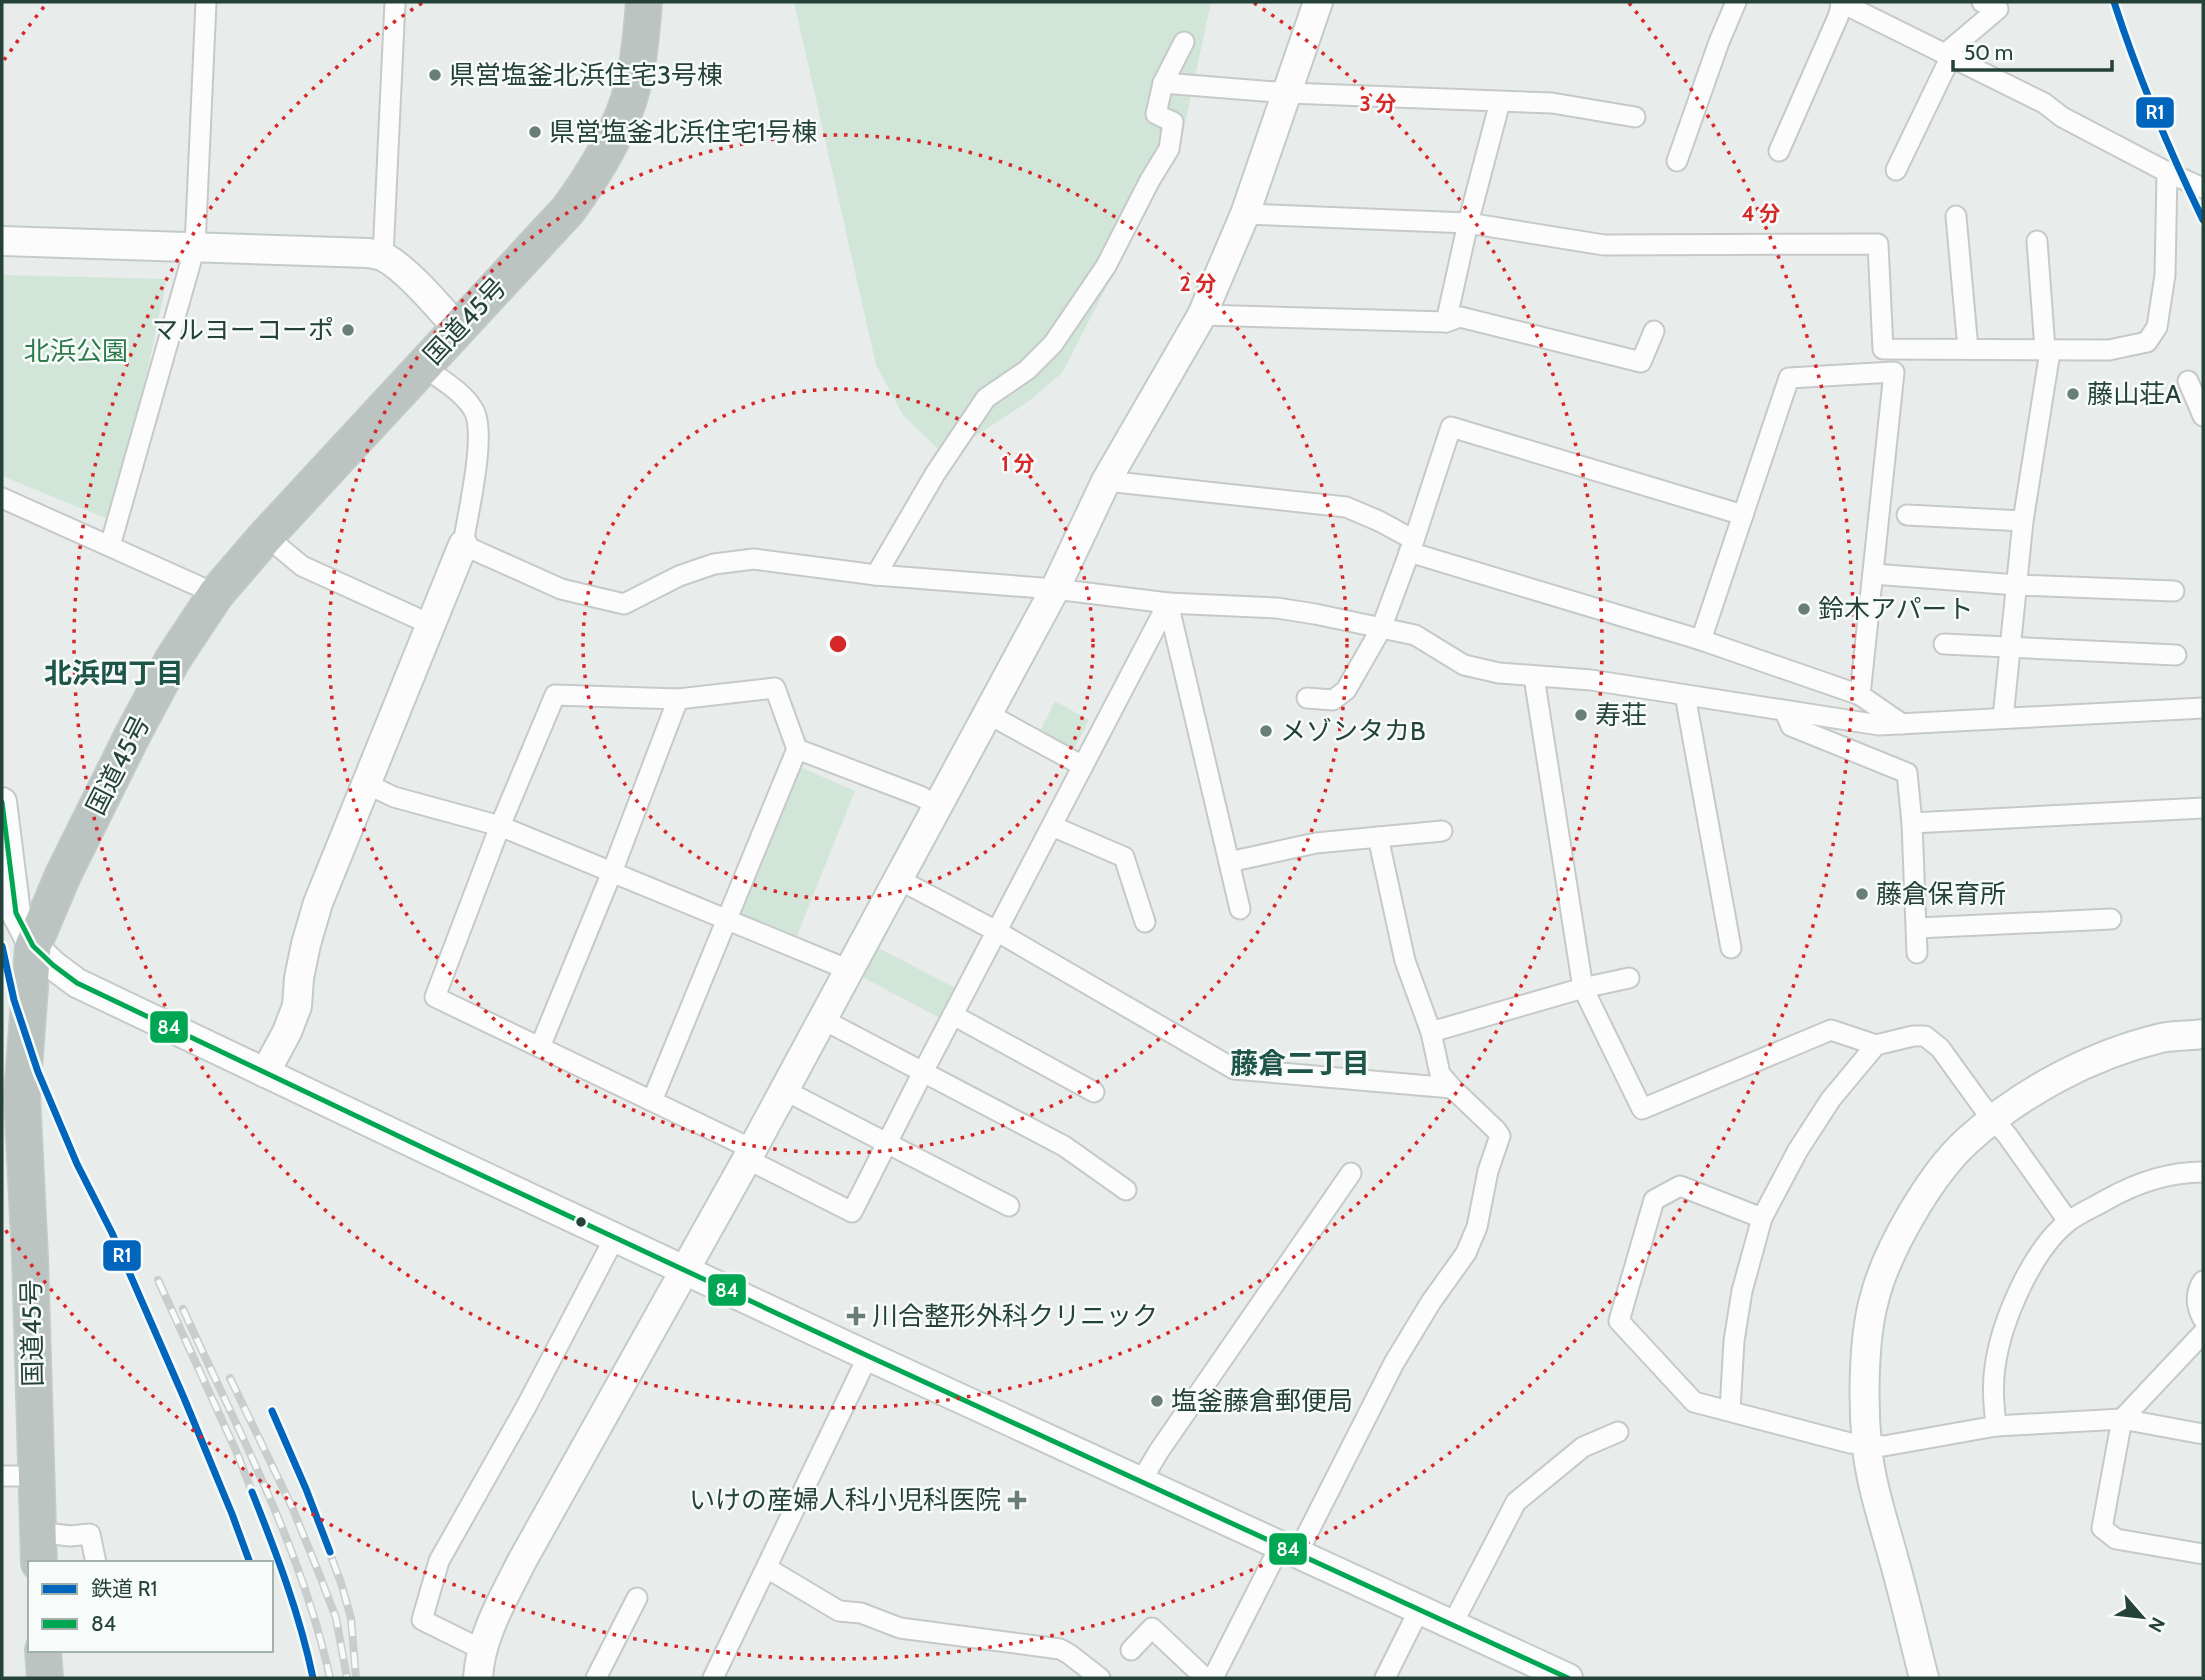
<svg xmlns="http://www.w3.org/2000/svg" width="2205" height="1680" font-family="Cabin,'Noto Sans JP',sans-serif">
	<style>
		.green { fill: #d1e6d8 }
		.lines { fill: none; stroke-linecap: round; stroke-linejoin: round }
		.street-casing { stroke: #c5cac8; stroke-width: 23 }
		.secondary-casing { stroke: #c3cbc8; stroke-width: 32 }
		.highway-casing { stroke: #c3ccc9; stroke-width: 38 }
		.street { stroke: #fcfcfc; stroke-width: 19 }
		.secondary { stroke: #fcfcfc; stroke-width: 28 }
		.highway { stroke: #bcc4c2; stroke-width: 35 }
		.rail-casing { stroke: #c9cdcc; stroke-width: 8 }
		.rail { stroke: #f7fbf9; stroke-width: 5; stroke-dasharray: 16; stroke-linecap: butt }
		.bus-1-casing { stroke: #f7fbf9; stroke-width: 10 }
		.bus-1 { stroke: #00a651; stroke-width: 5 }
		.rail-1-casing { stroke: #f7fbf9; stroke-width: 12 }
		.rail-1 { stroke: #0065bd; stroke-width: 7 }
		.ring { fill: none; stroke: #d62828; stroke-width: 3.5; stroke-dasharray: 3.5 7 }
		.poi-dot { fill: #697e78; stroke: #f7fbf9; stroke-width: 2.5 }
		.bus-dot { fill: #24423a; stroke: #f7fbf9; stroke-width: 2.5 }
		.labels { text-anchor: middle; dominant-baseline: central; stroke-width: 5; stroke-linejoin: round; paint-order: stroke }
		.poi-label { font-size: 26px; fill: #24423a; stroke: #f7fbf9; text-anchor: start }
		.street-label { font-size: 26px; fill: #24423a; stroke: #f7fbf9 }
		.park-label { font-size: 26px; fill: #2d7a4b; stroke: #f7fbf9 }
		.neighbourhood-label { font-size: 28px; font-weight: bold; fill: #1f5548; stroke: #f7fbf9 }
		.centre { fill: #d62828; stroke: #f7fbf9; stroke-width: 3.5 }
		.ring-label { font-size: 21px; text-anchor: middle; font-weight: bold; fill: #d62828; stroke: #f7fbf9; stroke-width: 5; stroke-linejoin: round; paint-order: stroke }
		.line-badge { stroke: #f7fbf9; stroke-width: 2.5 }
		.badge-label { font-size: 19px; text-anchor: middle; font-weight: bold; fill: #fff }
	</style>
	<rect width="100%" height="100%" fill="#e8edeb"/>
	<g class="green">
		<path d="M794,2H1211L1181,143L1062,373L1029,401L945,456L903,415L876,365Z"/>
		<path d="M2,275L167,279L115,522L2,476Z"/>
		<path d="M1055,701L1089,720L1075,747L1064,749L1039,733Z"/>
		<path d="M791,763L855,791L796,938L730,910Z"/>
		<path d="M865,941L965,993L949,1023L849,970Z"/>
	</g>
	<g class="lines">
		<defs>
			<g id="street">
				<path d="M1840,2L2044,103L2062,117L2167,172L2203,188"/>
				<path d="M1946,53L1998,9L1982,2"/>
				<path d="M1163,83L1288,93L1552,103L1635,117"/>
				<path d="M1779,151L1838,17L1842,2"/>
				<path d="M1677,161L1719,42L1736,2"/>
				<path d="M1896,170L1951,56"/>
				<path d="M1245,214L1468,223L1604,245L1878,244L1883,349L2109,350L2147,342L2157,327L2165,275L2167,172"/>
				<path d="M1956,216L1968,349"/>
				<path d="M383,256L395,2"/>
				<path d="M1202,315L1446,322L1460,317L1641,362L1654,331"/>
				<path d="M1446,322L1468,223L1500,102"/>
				<path d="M423,366C440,379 462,391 473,409C488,432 467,516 463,545L561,589L624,604L679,576L714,564L754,559L876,575L1055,589L1168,603L1240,909"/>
				<path d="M2188,381L2203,416"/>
				<path d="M1106,481L1346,507L1379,521L1414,540"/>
				<path d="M2,498L216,594"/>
				<path d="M1907,515L2023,521"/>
				<path d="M266,536L302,566L432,625"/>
				<path d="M110,546L195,247L206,2"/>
				<path d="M1409,552L1701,640L1860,695L1902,724"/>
				<path d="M1873,574L2017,585L2174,591"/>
				<path d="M876,575L935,474L986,398L1027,370L1053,344L1106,266L1150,180L1169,149L1173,122L1156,114L1163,83L1184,42"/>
				<path d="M1701,640L1789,378L1894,372L1860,695"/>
				<path d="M1944,644L2176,655"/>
				<path d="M1534,677L1583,988L1642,1109L1831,1030L1876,1045"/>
				<path d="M1685,695L1731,948"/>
				<path d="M1307,698L1333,700L1346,690L1381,629L1414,540L1451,427L1743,515"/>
				<path d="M1785,712L1791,726L1907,773L1912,823"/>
				<path d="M988,714L1083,766"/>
				<path d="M2003,718L2023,521L2049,358L2045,349L2037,241"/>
				<path d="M367,784L394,797L500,826L849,970"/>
				<path d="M1052,826L1124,857L1145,922"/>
				<path d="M1378,837L1405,961L1431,1032L1440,1074L1452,1088"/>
				<path d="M1229,862L1316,843L1442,831"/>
				<path d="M898,879L998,932L1234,1069L1452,1088L1496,1130L1500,1136L1488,1171L1477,1227L1466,1253L1431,1302L1394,1363L1297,1554"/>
				<path d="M1917,928L2111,919"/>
				<path d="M1917,953L1912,823L2203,808"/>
				<path d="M953,1015L1094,1092"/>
				<path d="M822,1019L1064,1146L1126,1190"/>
				<path d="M1431,1032L1583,988L1629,978"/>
				<path d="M540,1047L612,872L678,699"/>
				<path d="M784,1090L1009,1206"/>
				<path d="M652,1101L797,749"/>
				<path d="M752,1149L435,997L500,826L555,695L678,699L775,688L797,749L920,796L938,806"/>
				<path d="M747,1159L852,1212L923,1072L1168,603L1277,608L1315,614L1415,635L1464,665L1499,673L1591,680L1879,725L2203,708"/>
				<path d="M1762,1218L1680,1186L1654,1200L1619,1321L1694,1402L1850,1443L1884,1446L1996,1426L2122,1419L2203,1434"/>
				<path d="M2203,1281C2195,1293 2196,1306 2203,1319"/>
				<path d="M2203,1333L2122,1419L2102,1528L2116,1539L2203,1554"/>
				<path d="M1730,1410L1734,1341L1742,1291L1762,1218L1798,1150L1831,1099L1876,1045L1913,1036H1925L1940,1048L1982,1106L2007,1135L2068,1221"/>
				<path d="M1996,1426C1994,1406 1992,1387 1995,1367C2001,1322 2032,1249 2069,1221C2080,1213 2094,1207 2106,1200C2136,1183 2169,1172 2203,1172"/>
				<path d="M2,1476H35"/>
				<path d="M1141,1481L1159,1451L1351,1173"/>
				<path d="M38,1532L70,1536L90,1534L96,1563"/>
				<path d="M767,1568L839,1611L861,1613L900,1628L1060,1649L1069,1654L1100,1678"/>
				<path d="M1452,1625L1516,1502L1583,1447L1618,1432"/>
				<path d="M483,1650L422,1620L439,1561L527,1405L615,1237"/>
				<path d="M1131,1650L1152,1628L1204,1677L1213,1678"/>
				<path d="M596,1678L637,1598"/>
				<path d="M713,1678L868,1356"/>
				<path d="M1213,1678L1280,1546"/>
				<path d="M1385,1678L1419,1610"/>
			</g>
			<g id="secondary">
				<path d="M2,241L368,253C373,254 380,255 384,257C407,269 441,309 458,329"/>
				<path d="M2,802L16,913L33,946L53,965L77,983L434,1153L868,1356L1568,1678"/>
				<path d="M265,1073L287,1032L297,1006L299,978L306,944L318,903L463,545"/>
				<path d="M478,1678C480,1637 504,1597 522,1561L747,1159L1055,589L1106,481L1202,315L1245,214L1318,2"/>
				<path d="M1924,1678C1914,1639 1905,1599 1894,1560C1884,1523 1871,1486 1867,1447C1863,1405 1863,1340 1874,1300C1886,1251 1930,1175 1967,1141C2020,1093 2090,1055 2161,1038C2174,1035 2190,1036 2203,1034"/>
			</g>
			<g id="highway">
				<path d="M39,1563L30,1258L22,1096L33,946L63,875L132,736L173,659L216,594L266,536L568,210C590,180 610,148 624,113C638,78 641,39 644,2"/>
				<path d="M43,1650L45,1678"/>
			</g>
		</defs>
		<use href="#street" class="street-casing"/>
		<use href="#secondary" class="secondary-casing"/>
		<use href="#highway" class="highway-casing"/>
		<use href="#street" class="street"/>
		<use href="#secondary" class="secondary"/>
		<use href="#highway" class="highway"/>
		<defs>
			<g id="rail">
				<path d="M158,1280L237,1453L272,1543L300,1629L313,1678"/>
				<path d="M183,1309C238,1431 301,1546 330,1678"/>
				<path d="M230,1378L292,1507L318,1571L336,1618L347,1678"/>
				<path d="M272,1411L306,1489L341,1583L351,1618L356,1678"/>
			</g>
		</defs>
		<use href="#rail" class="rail-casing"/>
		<use href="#rail" class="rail"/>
		<defs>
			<path id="bus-1" d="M2,802L16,913L33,946L53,965L77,983L434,1153L868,1356L1568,1678"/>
		</defs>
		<use href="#bus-1" class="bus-1-casing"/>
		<use href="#bus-1" class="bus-1"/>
		<defs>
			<g id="rail-1">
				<path d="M2114,2C2138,76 2169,150 2203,220"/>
				<path d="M2,946L14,1000L38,1072L77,1164L112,1233L184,1398L232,1514L250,1563"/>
				<path d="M272,1411L306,1489L330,1552"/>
				<path d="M252,1492C276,1552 300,1615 313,1678"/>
			</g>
		</defs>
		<use href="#rail-1" class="rail-1-casing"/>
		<use href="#rail-1" class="rail-1"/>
	</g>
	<g class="ring">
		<circle cx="838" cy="644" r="255"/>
		<circle cx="838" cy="644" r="509"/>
		<path d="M1254 3A764 764 0 1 1 422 3"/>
		<path d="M4 60A1018 1018 0 0 1 47 3M1629 3A1018 1018 0 1 1 4 1228"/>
	</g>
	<g class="poi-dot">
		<circle cx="435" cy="75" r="7"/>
		<circle cx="535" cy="132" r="7"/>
		<circle cx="348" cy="330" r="7"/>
		<circle cx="2073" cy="394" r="7"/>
		<circle cx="1804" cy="609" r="7"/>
		<circle cx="1581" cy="715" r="7"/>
		<circle cx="1266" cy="731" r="7"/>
		<circle cx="1862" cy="894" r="7"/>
		<path d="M852.5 1305.5h7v7h7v7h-7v7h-7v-7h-7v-7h7z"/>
		<circle cx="1157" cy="1401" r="7"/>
		<path d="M1013.5 1489.5h7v7h7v7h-7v7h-7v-7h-7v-7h7z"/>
	</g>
	<circle class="bus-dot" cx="581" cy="1222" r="6"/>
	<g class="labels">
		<g class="poi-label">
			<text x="449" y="75">県営塩釜北浜住宅3号棟</text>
			<text x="549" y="132">県営塩釜北浜住宅1号棟</text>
			<text x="334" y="330" text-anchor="end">マルヨーコーポ</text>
			<text x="2087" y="394">藤山荘A</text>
			<text x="1818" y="609">鈴木アパート</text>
			<text x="1595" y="715">寿荘</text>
			<text x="1280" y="731">メゾンタカB</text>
			<text x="1876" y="894">藤倉保育所</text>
			<text x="872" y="1316">川合整形外科クリニック</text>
			<text x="1171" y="1401">塩釜藤倉郵便局</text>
			<text x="1001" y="1500" text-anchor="end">いけの産婦人科小児科医院</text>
		</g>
		<g class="street-label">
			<text transform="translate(465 321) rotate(-47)">国道45号</text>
			<text transform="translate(118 765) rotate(-63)">国道45号</text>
			<text transform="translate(32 1333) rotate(-91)">国道45号</text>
		</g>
		<g class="park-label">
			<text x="76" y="351">北浜公園</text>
		</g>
		<g class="neighbourhood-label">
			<text x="114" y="673">北浜四丁目</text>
			<text x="1300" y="1063">藤倉二丁目</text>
		</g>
	</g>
	<circle cx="838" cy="644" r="10" class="centre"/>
	<g class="ring-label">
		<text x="1378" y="111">3 分</text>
		<text x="1761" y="221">4 分</text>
		<text x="1198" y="291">2 分</text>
		<text x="1018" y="471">1 分</text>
	</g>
	<g class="line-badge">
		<rect x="2135" y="96" width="40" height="33" rx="7" fill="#0065bd"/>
		<rect x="149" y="1010" width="40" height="34" rx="7" fill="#00a651"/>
		<rect x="102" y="1239" width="40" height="33" rx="7" fill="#0065bd"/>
		<rect x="707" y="1273" width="40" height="34" rx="7" fill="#00a651"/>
		<rect x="1268" y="1532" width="40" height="34" rx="7" fill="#00a651"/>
	</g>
	<g class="badge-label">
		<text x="2155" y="119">R1</text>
		<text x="169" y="1034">84</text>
		<text x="122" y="1262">R1</text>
		<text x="727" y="1297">84</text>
		<text x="1288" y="1556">84</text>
	</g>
	<rect width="2205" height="1680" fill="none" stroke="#24423a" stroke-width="7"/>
	<rect x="28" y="1561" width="245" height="91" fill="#f7fbf9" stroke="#a3b1ad" stroke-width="2"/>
	<rect x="42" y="1584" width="35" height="10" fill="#0065bd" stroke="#a3b1ad" stroke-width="2"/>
	<text x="91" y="1596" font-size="21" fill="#24423a">鉄道 R1</text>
	<rect x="42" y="1619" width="35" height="10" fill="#00a651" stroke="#a3b1ad" stroke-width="2"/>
	<text x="91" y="1631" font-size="21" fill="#24423a">84</text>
	<g transform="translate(2142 1617) rotate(118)" stroke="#f7fbf9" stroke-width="5" paint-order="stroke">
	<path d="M0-5L12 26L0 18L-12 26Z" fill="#24423a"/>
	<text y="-10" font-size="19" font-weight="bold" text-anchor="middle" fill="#24423a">N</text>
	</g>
	<path d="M1953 60v10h159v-10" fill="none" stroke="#24423a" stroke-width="3.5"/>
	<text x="1964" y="60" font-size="21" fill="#24423a" stroke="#f7fbf9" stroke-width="5" paint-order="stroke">50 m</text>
</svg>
